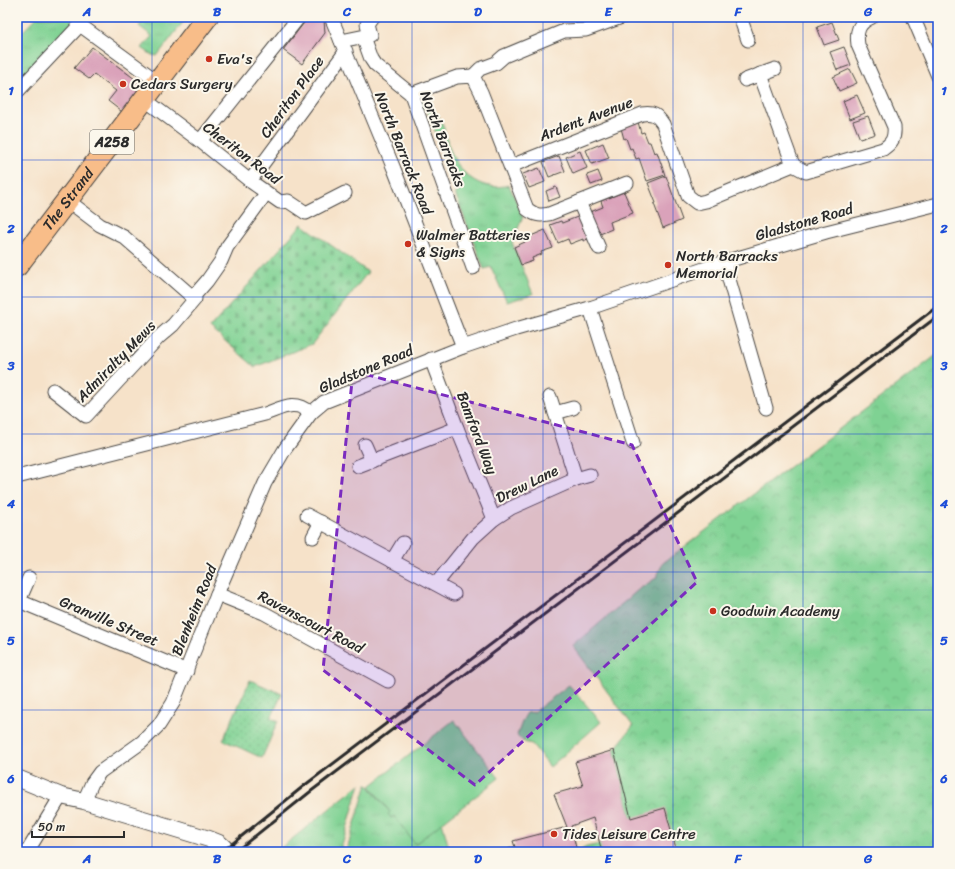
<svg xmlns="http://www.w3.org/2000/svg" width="955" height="869" font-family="Sriracha,sans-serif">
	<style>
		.grass { fill: url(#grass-tufts); stroke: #557e5f }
		.cemetery { fill: url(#cemetery-stones); stroke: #557e5f }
		.park { fill: url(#park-crowns); stroke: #557e5f }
		.garden { fill: url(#garden-dots); stroke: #557e5f }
		.pitch { fill: #7fd293; stroke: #557e5f }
		.building { fill: #daa2ba }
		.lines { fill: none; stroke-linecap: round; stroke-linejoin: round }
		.minor-casing { stroke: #494643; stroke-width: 15 }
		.tertiary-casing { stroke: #494643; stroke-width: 18 }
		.primary-casing { stroke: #494643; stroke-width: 23 }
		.minor { stroke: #fff; stroke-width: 13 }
		.tertiary { stroke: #fff; stroke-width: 16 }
		.primary { stroke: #f8bd89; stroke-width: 21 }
		.rail { stroke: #2b2b2b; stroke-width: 3 }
		.marked { fill: #7b2cbf; fill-opacity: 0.2; stroke: #7b2cbf; stroke-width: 3; stroke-dasharray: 8 5; stroke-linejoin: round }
		.grid { fill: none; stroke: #1d4ed8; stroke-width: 1; stroke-opacity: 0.55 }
		.poi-dot { fill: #c8321e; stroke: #fbf7ec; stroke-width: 1.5 }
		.labels { text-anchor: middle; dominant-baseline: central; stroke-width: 4; stroke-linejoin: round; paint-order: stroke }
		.shield { fill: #fbf7ec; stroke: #696865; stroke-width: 1 }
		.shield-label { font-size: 14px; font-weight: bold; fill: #2b2b2b }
		.poi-label { font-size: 15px; fill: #2b2b2b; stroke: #fbf7ec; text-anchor: start }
		.street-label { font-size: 15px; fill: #2b2b2b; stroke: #fbf7ec }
		.neatline { fill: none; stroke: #1d4ed8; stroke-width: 1.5 }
		.grid-label { font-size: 13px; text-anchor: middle; font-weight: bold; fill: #1d4ed8 }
	</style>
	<defs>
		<pattern id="grass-tufts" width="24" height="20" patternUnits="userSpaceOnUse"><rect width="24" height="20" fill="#7fd293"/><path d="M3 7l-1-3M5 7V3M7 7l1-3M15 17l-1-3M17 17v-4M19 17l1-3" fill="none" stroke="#6eb47f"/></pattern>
		<pattern id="cemetery-stones" width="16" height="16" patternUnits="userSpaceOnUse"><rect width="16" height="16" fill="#7fd293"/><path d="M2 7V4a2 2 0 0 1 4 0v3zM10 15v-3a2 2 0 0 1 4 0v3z" fill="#6eb47f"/></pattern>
		<pattern id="park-crowns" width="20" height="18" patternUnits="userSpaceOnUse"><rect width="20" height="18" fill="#7fd293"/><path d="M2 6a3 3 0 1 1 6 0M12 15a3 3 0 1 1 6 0" fill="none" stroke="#6eb47f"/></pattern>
		<pattern id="garden-dots" width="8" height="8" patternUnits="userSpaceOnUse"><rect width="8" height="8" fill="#7fd293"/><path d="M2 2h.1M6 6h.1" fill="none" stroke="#6eb47f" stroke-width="1.8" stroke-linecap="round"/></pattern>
	</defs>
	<rect width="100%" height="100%" fill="#fbf7ec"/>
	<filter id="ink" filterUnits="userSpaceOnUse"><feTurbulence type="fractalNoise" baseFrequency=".025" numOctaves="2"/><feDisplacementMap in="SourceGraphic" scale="8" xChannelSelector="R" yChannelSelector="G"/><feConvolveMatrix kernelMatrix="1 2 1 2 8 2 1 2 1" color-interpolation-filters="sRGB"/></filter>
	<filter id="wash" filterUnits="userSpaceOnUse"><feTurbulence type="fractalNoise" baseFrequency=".012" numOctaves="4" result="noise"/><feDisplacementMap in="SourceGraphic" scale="16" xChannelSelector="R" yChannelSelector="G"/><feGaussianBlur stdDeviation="0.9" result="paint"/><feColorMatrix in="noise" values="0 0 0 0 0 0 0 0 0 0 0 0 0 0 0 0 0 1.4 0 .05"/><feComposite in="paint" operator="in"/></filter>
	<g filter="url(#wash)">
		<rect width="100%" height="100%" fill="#f6e2c9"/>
		<g class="grass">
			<path d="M37,17H70L80,25L17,92V37Z"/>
			<path d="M146,17H187L157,56L152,55L142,48L152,36L139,26Z"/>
			<path d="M419,98C426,103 434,109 439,117C446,129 446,142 452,154C462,177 484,192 509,185L523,217L512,242L533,294L507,302L491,267L484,269L455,193L459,192L426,108L419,110Z"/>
			<path d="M360,784L340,852H276Z"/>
			<path d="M367,784L390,812L392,818L394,816L415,844L442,822L450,852H346Z"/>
		</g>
		<path class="cemetery" d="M302,224L368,272L312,344L255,367L210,328Z"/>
		<path class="park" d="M938,354V852H583L582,848L600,844L596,827L631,818L614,750L633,726L573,646L638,590L656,578L663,563Z"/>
		<path class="garden" d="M250,680L282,694L271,718L278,721L262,758L223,740Z"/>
		<g class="pitch">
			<path d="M569,685L601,722L550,767L532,744L524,742L517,735C521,726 521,722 527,713L534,712Z"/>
			<path d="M454,720L499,778L415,844L394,816L391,818L388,814L390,812L370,786Z"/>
		</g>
		<g id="blocks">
			<g class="building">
				<path d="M315,17H320L324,20L325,33L302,64L283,50L307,19Z"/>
				<path d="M832,22L839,40L824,45L817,27Z"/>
				<path d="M92,47L147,88L126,115L108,101L116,91L94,74L89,79L74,68Z"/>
				<path d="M844,47L851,65L837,70L830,52Z"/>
				<path d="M850,69L857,83L839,91L833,77Z"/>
				<path d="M857,95L865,113L850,119L843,101Z"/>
				<path d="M868,116L875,134L860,139L853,121Z"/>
				<path d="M638,122L641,133L644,132L648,142H650L654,153L657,152L665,175L647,181L639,158L636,159L632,148L630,149L626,138L624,139L621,128Z"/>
				<path d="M603,143L609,158L592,164L586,150Z"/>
				<path d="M580,151L587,168L573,174L566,157Z"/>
				<path d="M559,156L565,171L549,177L543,162Z"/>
				<path d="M539,168L545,182L529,188L523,174Z"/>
				<path d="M598,171L602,181L591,185L587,175Z"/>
				<path d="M666,176L682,220L663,228L654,204L656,203L648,183Z"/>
				<path d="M556,187L560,197L549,201L546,191Z"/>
				<path d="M624,192L633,213L610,222L612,229L583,241V239L570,244L568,239L558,243L550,225L561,221L562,223L603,207L601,201Z"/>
				<path d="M545,230L553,248L541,252L542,254L532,258L533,261L521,265L514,247L525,242L524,239Z"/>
				<path d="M614,750L631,818L665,808L677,852H602L593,818L571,826L577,852H509L508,849L515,847L513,841L567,827L554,794L583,786L575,762Z"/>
			</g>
		</g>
	</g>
	<g filter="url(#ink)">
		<use href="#blocks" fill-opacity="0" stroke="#494643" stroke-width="1"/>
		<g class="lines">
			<defs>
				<g id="minor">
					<path d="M331,17L394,169L463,347"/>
					<path d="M740,17L748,40"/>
					<path d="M913,17L938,76"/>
					<path d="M363,37L371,59L375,65L411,94L473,268"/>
					<path d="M341,41L370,35L367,24L372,17"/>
					<path d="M760,74L793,165"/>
					<path d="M473,76L480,69L496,63L504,56L564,31L586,30L622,17"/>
					<path d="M745,80L775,69"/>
					<path d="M17,92L80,25L158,82"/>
					<path d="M411,94L457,77L473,76L481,92L527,209C535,215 539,216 549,214L627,183"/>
					<path d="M144,99L200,141L250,181L280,202L288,201L306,213L345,193"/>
					<path d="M200,141L299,17"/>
					<path d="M511,166L642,114C653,112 657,115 663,124L688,196L697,203L706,201L793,165L806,172L883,149C892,143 895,138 894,127L858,45C856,31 858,23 872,17"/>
					<path d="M250,181L346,51"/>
					<path d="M579,202L599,248"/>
					<path d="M724,262L766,408"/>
					<path d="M193,297L207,281L221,261L227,247L262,199"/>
					<path d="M590,308L633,443"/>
					<path d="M431,359L457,428L494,519"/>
					<path d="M53,390L86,416L159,337L173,325L195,299L124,237L100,225L67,200"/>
					<path d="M550,397L576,479"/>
					<path d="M555,413L573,408"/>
					<path d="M365,445L372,461"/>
					<path d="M358,466L457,428"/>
					<path d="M17,477L265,414C282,408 295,399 311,413"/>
					<path d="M307,515L454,594"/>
					<path d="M313,537L321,522"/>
					<path d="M392,561L403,543"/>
					<path d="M29,578L19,601L187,671"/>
					<path d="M436,584L473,538L494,519L511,508L576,479L590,475"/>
					<path d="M217,594L264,613L388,681"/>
					<path d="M84,801L92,783L100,772L142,742L159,725L173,703L217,594L265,483L285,449L311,413L324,402L463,347L516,329L590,308L724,262L826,232L938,204"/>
					<path d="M27,852L61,796"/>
				</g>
				<path id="tertiary" d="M17,778L61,796L84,801L209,839L219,843L229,852"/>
				<g id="primary">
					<path id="s1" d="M17,266L207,17"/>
				</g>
			</defs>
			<use href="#minor" class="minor-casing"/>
			<use href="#tertiary" class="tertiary-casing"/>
			<use href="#primary" class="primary-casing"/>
			<use href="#minor" class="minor"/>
			<use href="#tertiary" class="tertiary"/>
			<use href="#primary" class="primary"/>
			<g class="rail">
				<path d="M222,852L305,785L938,306"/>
				<path d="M235,852L310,792L938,316"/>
			</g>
		</g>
	</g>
	<path class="marked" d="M353,371L632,445L697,582L475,785L323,670Z"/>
	<path class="grid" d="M152,17V852M282,17V852M412,17V852M543,17V852M673,17V852M803,17V852M17,160H938M17,297H938M17,434H938M17,572H938M17,710H938"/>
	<g class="poi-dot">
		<circle cx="209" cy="59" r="4"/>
		<circle cx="123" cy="84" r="4"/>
		<circle cx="408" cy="244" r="4"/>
		<circle cx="668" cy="265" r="4"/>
		<circle cx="713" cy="611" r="4"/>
		<circle cx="554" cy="834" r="4"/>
	</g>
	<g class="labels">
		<rect class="shield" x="90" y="130" width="44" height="24" rx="3"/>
		<g class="shield-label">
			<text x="112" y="142">A258</text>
		</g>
		<g class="poi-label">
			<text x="217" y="59">Eva's</text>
			<text x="131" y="84">Cedars Surgery</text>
			<text x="416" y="235">Walmer Batteries<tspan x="416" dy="17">&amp; Signs</tspan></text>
			<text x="676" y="256">North Barracks<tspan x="676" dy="17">Memorial</tspan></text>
			<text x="721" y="611">Goodwin Academy</text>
			<text x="562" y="834">Tides Leisure Centre</text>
		</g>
		<g class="street-label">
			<text transform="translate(292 97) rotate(-54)">Cheriton Place</text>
			<text transform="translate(586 119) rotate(-21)">Ardent Avenue</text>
			<text transform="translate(443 139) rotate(69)">North Barracks</text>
			<text transform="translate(242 153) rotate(37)">Cheriton Road</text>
			<text transform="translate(404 153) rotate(68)">North Barrack Road</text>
			<text stroke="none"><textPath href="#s1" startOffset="84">The Strand</textPath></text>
			<text transform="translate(804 222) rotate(-16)">Gladstone Road</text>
			<text transform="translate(116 361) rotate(-46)">Admiralty Mews</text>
			<text transform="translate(366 369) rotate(-23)">Gladstone Road</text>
			<text transform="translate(477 433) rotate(69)">Bamford Way</text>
			<text transform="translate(527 484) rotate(-26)">Drew Lane</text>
			<text transform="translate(194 610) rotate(-68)">Blenheim Road</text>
			<text transform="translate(109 621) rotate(23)">Granville Street</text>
			<text transform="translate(311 622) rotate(28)">Ravenscourt Road</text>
		</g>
	</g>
	<rect width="955" height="869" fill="none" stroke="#fbf7ec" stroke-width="44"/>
	<path d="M32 831v6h92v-6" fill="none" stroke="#2b2b2b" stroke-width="2"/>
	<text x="38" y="831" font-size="12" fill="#2b2b2b" stroke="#fbf7ec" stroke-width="3" paint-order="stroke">50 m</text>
	<rect x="22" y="22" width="911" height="825" class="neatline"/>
	<g class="grid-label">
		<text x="87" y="16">A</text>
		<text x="217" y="16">B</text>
		<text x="347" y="16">C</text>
		<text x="478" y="16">D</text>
		<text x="608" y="16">E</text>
		<text x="738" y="16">F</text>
		<text x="868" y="16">G</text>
		<text x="11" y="95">1</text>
		<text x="944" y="95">1</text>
		<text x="11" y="233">2</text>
		<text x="944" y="233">2</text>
		<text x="11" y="370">3</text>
		<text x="944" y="370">3</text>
		<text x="11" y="508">4</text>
		<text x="944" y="508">4</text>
		<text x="11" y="645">5</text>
		<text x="944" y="645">5</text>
		<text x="11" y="783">6</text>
		<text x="944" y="783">6</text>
		<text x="87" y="863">A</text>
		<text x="217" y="863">B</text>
		<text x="347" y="863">C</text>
		<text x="478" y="863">D</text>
		<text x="608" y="863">E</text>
		<text x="738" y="863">F</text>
		<text x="868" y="863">G</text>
	</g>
</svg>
